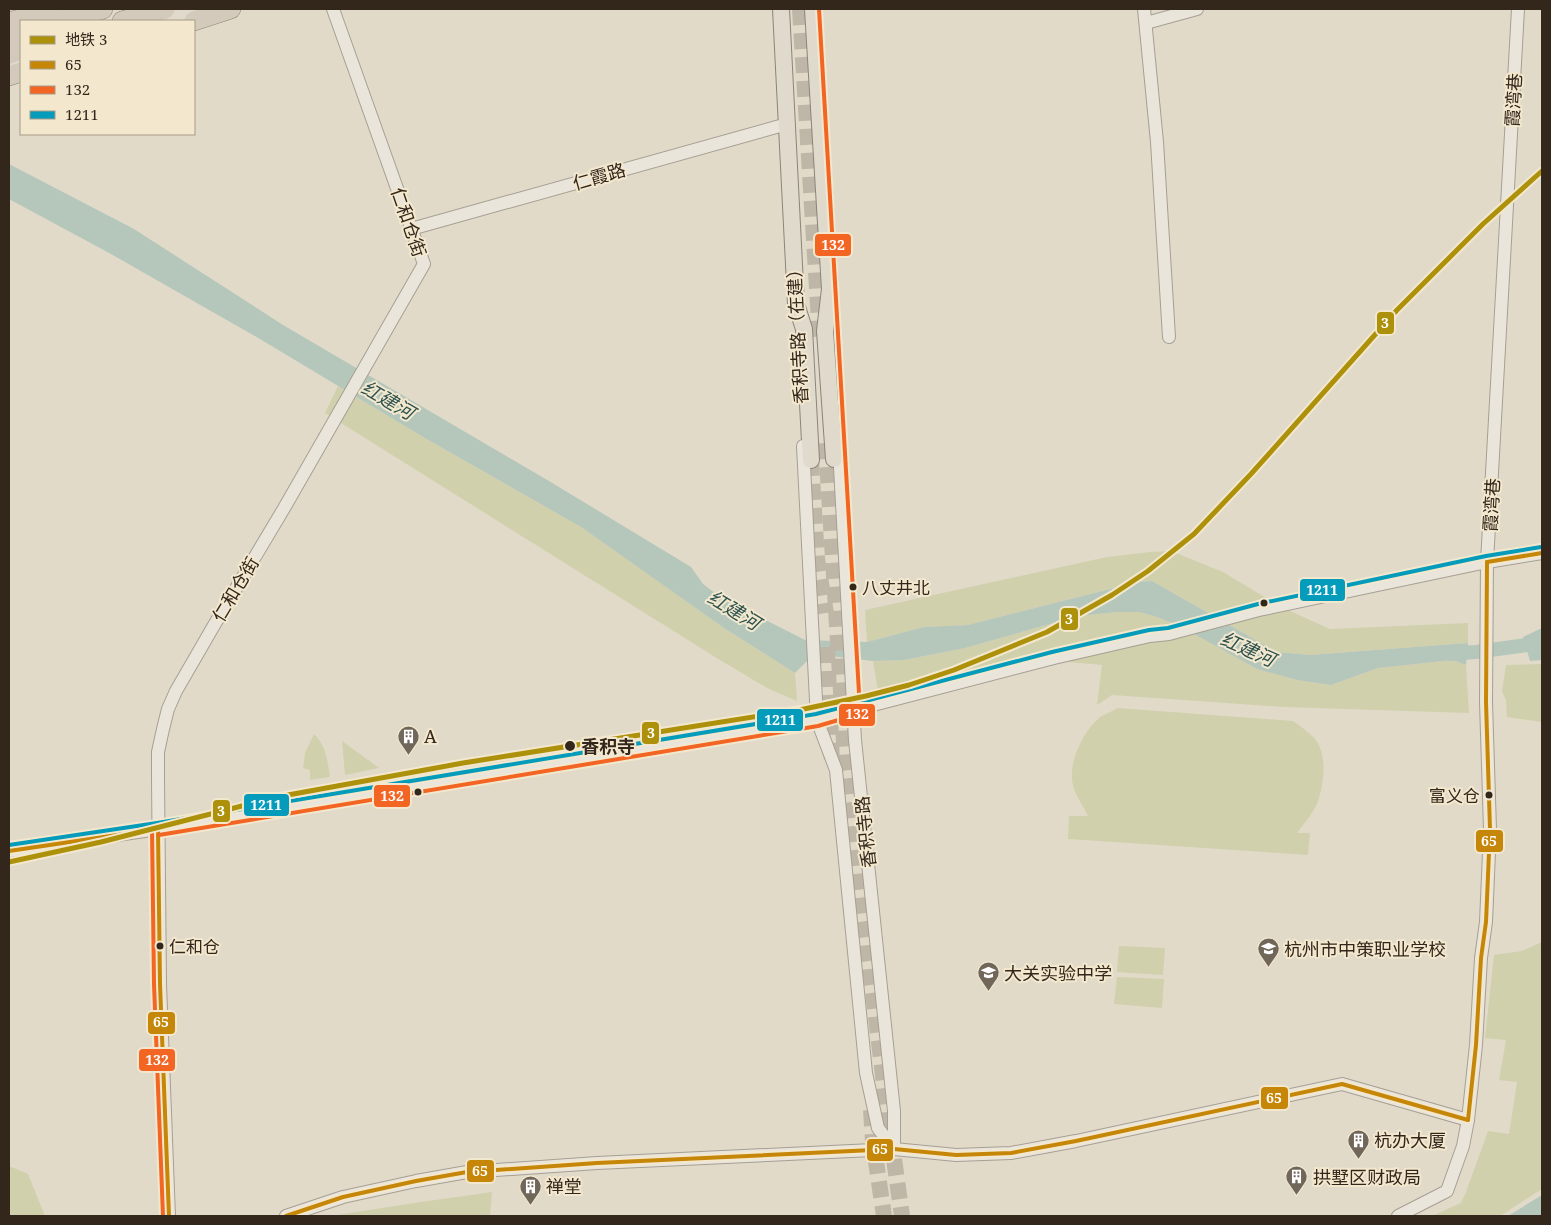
<svg xmlns="http://www.w3.org/2000/svg" width="1551" height="1225" font-family="'Noto Serif','Noto Sans SC',serif">
	<style>
		.green { fill: #d0d0ac }
		.water { fill: #b5c6bb }
		.lines { fill: none; stroke-linecap: round; stroke-linejoin: round }
		.canal { stroke: #b5c6bb; stroke-width: 14 }
		.major-tunnel { stroke: #beb6a6; stroke-width: 16; stroke-dasharray: 16 8; stroke-linecap: butt }
		.minor-casing { stroke: #a69f93; stroke-width: 14 }
		.major-casing { stroke: #8b847a; stroke-width: 18 }
		.highway-casing { stroke: #8b847a; stroke-width: 20 }
		.minor { stroke: #eae5db; stroke-width: 12 }
		.major { stroke: #e0dacc; stroke-width: 16 }
		.highway { stroke: #d4cabb; stroke-width: 19 }
		.bus-1-casing { stroke: #f3e8ce; stroke-width: 8 }
		.bus-2-casing { stroke: #f3e8ce; stroke-width: 8 }
		.bus-3-casing { stroke: #f3e8ce; stroke-width: 8 }
		.bus-1 { stroke: #c68607; stroke-width: 4 }
		.bus-2 { stroke: #f26522; stroke-width: 4 }
		.bus-3 { stroke: #059cbc; stroke-width: 4 }
		.metro-1-casing { stroke: #f3e8ce; stroke-width: 9 }
		.metro-1 { stroke: #ad910b; stroke-width: 5 }
		.bus-dot { fill: #33271c; stroke: #f3e8ce; stroke-width: 2 }
		.labels { text-anchor: middle; dominant-baseline: central; stroke-width: 4; stroke-linejoin: round; paint-order: stroke }
		.bus-label { font-size: 17px; fill: #33271c; stroke: #f3e8ce; text-anchor: start }
		.street-label { font-size: 18px; fill: #33271c; stroke: #f3e8ce }
		.poi-label { font-size: 18px; fill: #33271c; stroke: #f3e8ce; text-anchor: start }
		.stop-label { font-size: 18px; font-weight: bold; fill: #33271c; stroke: #f3e8ce; text-anchor: start }
		.water-label { font-size: 19px; font-style: italic; fill: #2c524f; stroke: #f3e8ce }
		.line-badge { stroke: #f3e8ce; stroke-width: 2 }
		.badge-label { font-size: 14px; text-anchor: middle; font-weight: bold; fill: #fff }
	</style>
	<rect width="100%" height="100%" fill="#e1dac9"/>
	<g class="green">
		<path d="M338,386L423,437L581,527L724,628L795,673L797,701L767,688L720,660L325,413Z"/>
		<path d="M1171,551L1223,572L1281,607L1330,629L1468,623V643L1310,655L1277,652L1152,581L1138,582L968,625L924,627L867,642L865,610L1107,557L1151,552Z"/>
		<path d="M1118,612H1139L1157,617L1180,626L1257,669L1297,680L1331,685L1378,668L1453,660L1466,665L1469,713L1283,707L1112,695L1097,705L1102,665L1048,660L881,709L873,661L904,660L965,648L1078,616Z"/>
		<path d="M1542,664V722L1507,717L1506,700L1502,691L1506,665Z"/>
		<path d="M1118,708L1293,721C1301,727 1309,732 1315,739C1328,755 1324,786 1317,804C1312,814 1304,824 1297,833H1310L1308,855L1068,839L1069,816H1088C1083,805 1073,793 1072,780C1070,759 1084,730 1100,717C1106,714 1112,711 1118,708Z"/>
		<path d="M314,734C327,747 327,760 330,777L310,780V770L303,768L305,753Z"/>
		<path d="M342,741L379,768L345,775Z"/>
		<path d="M1542,942V1189L1500,1216H1432L1461,1203L1466,1192L1488,1131L1509,1134L1517,1082L1499,1080L1506,1040L1485,1038L1494,955L1522,951Z"/>
		<path d="M1119,946L1165,948L1163,975L1117,972Z"/>
		<path d="M1117,977L1164,979L1162,1008L1114,1004Z"/>
		<path d="M9,1166L28,1174L45,1216H9Z"/>
		<path d="M492,1192L490,1216H331L414,1203Z"/>
	</g>
	<g class="water">
		<path d="M9,164L134,229L283,325L549,481L691,567L703,584L720,597L805,640L867,642L924,627L968,625L1138,582L1152,581L1277,652L1310,655L1468,643L1466,665L1453,660L1378,668L1331,685L1297,680L1257,669L1180,626L1157,617L1139,612H1118L1078,616L965,648L904,660L873,661L814,654L795,673L724,628L581,527L423,437L260,339L111,254L9,199Z"/>
		<path d="M1542,628V660L1530,661L1523,637Z"/>
		<path d="M1542,1195V1216H1508Z"/>
	</g>
	<g class="lines">
		<path class="canal" d="M1450,654L1476,652L1542,643"/>
		<g class="major-tunnel">
			<path d="M800,9L820,338"/>
			<path d="M826,443L845,758L887,1109L902,1216"/>
			<path d="M811,460L817,559L826,613"/>
			<path d="M827,647L832,763"/>
			<path d="M871,1110L873,1141L884,1216"/>
		</g>
		<defs>
			<g id="minor">
				<path d="M1144,9L1157,142L1169,337"/>
				<path d="M1146,23L1197,9"/>
				<path d="M411,229L787,124"/>
				<path d="M803,446L817,720L836,770L866,1073L878,1128L894,1149"/>
				<path d="M839,449L855,740L894,1111V1149"/>
				<path d="M9,851L158,829L339,798L817,720L854,710L1054,658L1150,636L1169,634L1259,610L1487,562L1542,553"/>
				<path d="M169,1216L160,984L158,778V752L163,729L168,709L176,691L213,627L283,510L424,264L333,9"/>
				<path d="M286,1216L343,1197L416,1181L467,1172L597,1163L894,1149L956,1155L1011,1153L1076,1141L1342,1084L1468,1120"/>
				<path d="M1398,1216L1447,1191L1463,1146L1468,1120L1476,1045L1481,958L1486,922L1490,829L1486,702L1487,562L1518,9"/>
			</g>
			<g id="major">
				<path d="M781,9L796,304L804,329L811,460"/>
				<path d="M813,9L830,289L825,331L834,459"/>
				<path d="M160,21L209,9"/>
				<path d="M9,64L21,61"/>
			</g>
			<g id="highway">
				<path d="M59,21L103,9"/>
				<path d="M122,21L165,9"/>
				<path d="M194,21L231,9"/>
				<path d="M9,22L53,9"/>
				<path d="M9,35L21,32"/>
				<path d="M9,54L21,50"/>
				<path d="M9,76L21,72"/>
			</g>
		</defs>
		<use href="#minor" class="minor-casing"/>
		<use href="#major" class="major-casing"/>
		<use href="#highway" class="highway-casing"/>
		<use href="#minor" class="minor"/>
		<use href="#major" class="major"/>
		<use href="#highway" class="highway"/>
		<defs>
			<g id="bus-1">
				<path d="M1487,562L1542,553"/>
				<path d="M158,829L160,984L169,1216"/>
				<path d="M9,851L158,829"/>
				<path d="M1468,1120L1476,1045L1481,958L1486,922L1490,829L1486,702L1487,562"/>
				<path d="M286,1216L343,1197L416,1181L467,1172L597,1163L894,1149L956,1155L1011,1153L1076,1141L1342,1084L1468,1120"/>
			</g>
			<g id="bus-2">
				<path d="M152,829L154,984L163,1216"/>
				<path d="M159,835L818,726L859,714L860,710L819,9"/>
			</g>
			<path id="bus-3" d="M9,845L157,823L816,714L1052,652L1149,630L1168,628L1258,604L1486,556L1541,547"/>
		</defs>
		<use href="#bus-1" class="bus-1-casing"/>
		<use href="#bus-2" class="bus-2-casing"/>
		<use href="#bus-3" class="bus-3-casing"/>
		<use href="#bus-1" class="bus-1"/>
		<use href="#bus-2" class="bus-2"/>
		<use href="#bus-3" class="bus-3"/>
		<defs>
			<path id="metro-1" d="M9,862L101,842L277,797L463,763L804,709L866,696L909,685L954,670L1047,632L1112,595L1148,571L1194,534L1251,474L1397,310L1483,224L1542,171"/>
		</defs>
		<use href="#metro-1" class="metro-1-casing"/>
		<use href="#metro-1" class="metro-1"/>
	</g>
	<defs>
		<symbol id="building-pin" viewBox="-11 -11 22 30"><path d="M0 17L-7.5 6A9.5 9.5 0 1 1 7.5 6Z" fill="#706659" stroke="#f3e8ce"/><path d="M-4-6H4V6H1V3H-1V6H-4ZM-2.5-4.3h1.7v1.8h-1.7ZM.8-4.3h1.7v1.8H.8ZM-2.5-1h1.7V.8h-1.7ZM.8-1h1.7V.8H.8Z" fill="#fff"/></symbol>
		<symbol id="school-pin" viewBox="-11 -11 22 30"><path d="M0 17L-7.5 6A9.5 9.5 0 1 1 7.5 6Z" fill="#706659" stroke="#f3e8ce"/><path d="M0-5L7-2L0 1L-7-2ZM-4 1L0 2.5L4 1V4Q0 6-4 4Z" fill="#fff"/></symbol>
	</defs>
	<g fill-rule="evenodd">
		<use href="#building-pin" x="396" y="724" width="25" height="34"/>
		<use href="#school-pin" x="1256" y="936" width="25" height="34"/>
		<use href="#school-pin" x="976" y="960" width="25" height="34"/>
		<use href="#building-pin" x="1346" y="1128" width="25" height="34"/>
		<use href="#building-pin" x="1284" y="1164" width="25" height="34"/>
		<use href="#building-pin" x="518" y="1174" width="25" height="34"/>
	</g>
	<g class="bus-dot">
		<circle cx="853" cy="587" r="4.5"/>
		<circle cx="1264" cy="603" r="4.5"/>
		<circle cx="570" cy="746" r="6"/>
		<circle cx="418" cy="792" r="4.5"/>
		<circle cx="1489" cy="795" r="4.5"/>
		<circle cx="160" cy="946" r="4.5"/>
	</g>
	<g class="labels">
		<g class="bus-label">
			<text x="862" y="587">八丈井北</text>
			<text x="1480" y="795" text-anchor="end">富义仓</text>
			<text x="169" y="946">仁和仓</text>
		</g>
		<g class="street-label">
			<text transform="translate(1513 100) rotate(-87)">霞湾巷</text>
			<text transform="translate(599 176) rotate(-16)">仁霞路</text>
			<text transform="translate(409 222) rotate(71)">仁和仓街</text>
			<text transform="translate(797 332) rotate(-93)">香积寺路（在建）</text>
			<text transform="translate(1491 505) rotate(-87)">霞湾巷</text>
			<text transform="translate(235 589) rotate(-59)">仁和仓街</text>
			<text transform="translate(865 832) rotate(-96)">香积寺路</text>
		</g>
		<g class="poi-label">
			<text x="424" y="736">A</text>
			<text x="1284" y="949">杭州市中策职业学校</text>
			<text x="1004" y="973">大关实验中学</text>
			<text x="1374" y="1140">杭办大厦</text>
			<text x="1313" y="1177">拱墅区财政局</text>
			<text x="546" y="1186">禅堂</text>
		</g>
		<g class="stop-label">
			<text x="581" y="746">香积寺</text>
		</g>
		<g class="water-label">
			<text transform="translate(388 400) rotate(30)">红建河</text>
			<text transform="translate(734 610) rotate(31)">红建河</text>
			<text transform="translate(1248 649) rotate(24)">红建河</text>
		</g>
	</g>
	<g class="line-badge">
		<rect x="814" y="233" width="38" height="24" rx="5" fill="#f26522"/>
		<rect x="1376" y="311" width="19" height="24" rx="5" fill="#ad910b"/>
		<rect x="1299" y="578" width="47" height="24" rx="5" fill="#059cbc"/>
		<rect x="1060" y="607" width="19" height="24" rx="5" fill="#ad910b"/>
		<rect x="838" y="703" width="38" height="24" rx="5" fill="#f26522"/>
		<rect x="756" y="708" width="48" height="24" rx="5" fill="#059cbc"/>
		<rect x="641" y="721" width="19" height="24" rx="5" fill="#ad910b"/>
		<rect x="373" y="784" width="38" height="24" rx="5" fill="#f26522"/>
		<rect x="243" y="793" width="47" height="24" rx="5" fill="#059cbc"/>
		<rect x="212" y="799" width="19" height="24" rx="5" fill="#ad910b"/>
		<rect x="1475" y="829" width="29" height="24" rx="5" fill="#c68607"/>
		<rect x="147" y="1011" width="29" height="24" rx="5" fill="#c68607"/>
		<rect x="138" y="1048" width="38" height="24" rx="5" fill="#f26522"/>
		<rect x="1260" y="1086" width="29" height="24" rx="5" fill="#c68607"/>
		<rect x="866" y="1138" width="28" height="24" rx="5" fill="#c68607"/>
		<rect x="466" y="1159" width="29" height="24" rx="5" fill="#c68607"/>
	</g>
	<g class="badge-label">
		<text x="833" y="250">132</text>
		<text x="1385" y="328">3</text>
		<text x="1322" y="595">1211</text>
		<text x="1069" y="624">3</text>
		<text x="857" y="719">132</text>
		<text x="780" y="725">1211</text>
		<text x="651" y="738">3</text>
		<text x="392" y="801">132</text>
		<text x="266" y="810">1211</text>
		<text x="221" y="816">3</text>
		<text x="1489" y="846">65</text>
		<text x="161" y="1027">65</text>
		<text x="157" y="1065">132</text>
		<text x="1274" y="1103">65</text>
		<text x="880" y="1154">65</text>
		<text x="480" y="1176">65</text>
	</g>
	<rect width="1551" height="1225" fill="none" stroke="#33271c" stroke-width="20"/>
	<rect x="20" y="20" width="175" height="115" fill="#f3e8ce" stroke="#a69b87"/>
	<rect x="30" y="36" width="25" height="8" fill="#ad910b" stroke="#a69b87"/>
	<text x="65" y="45" font-size="15" fill="#33271c">地铁 3</text>
	<rect x="30" y="61" width="25" height="8" fill="#c68607" stroke="#a69b87"/>
	<text x="65" y="70" font-size="15" fill="#33271c">65</text>
	<rect x="30" y="86" width="25" height="8" fill="#f26522" stroke="#a69b87"/>
	<text x="65" y="95" font-size="15" fill="#33271c">132</text>
	<rect x="30" y="111" width="25" height="8" fill="#059cbc" stroke="#a69b87"/>
	<text x="65" y="120" font-size="15" fill="#33271c">1211</text>
</svg>
